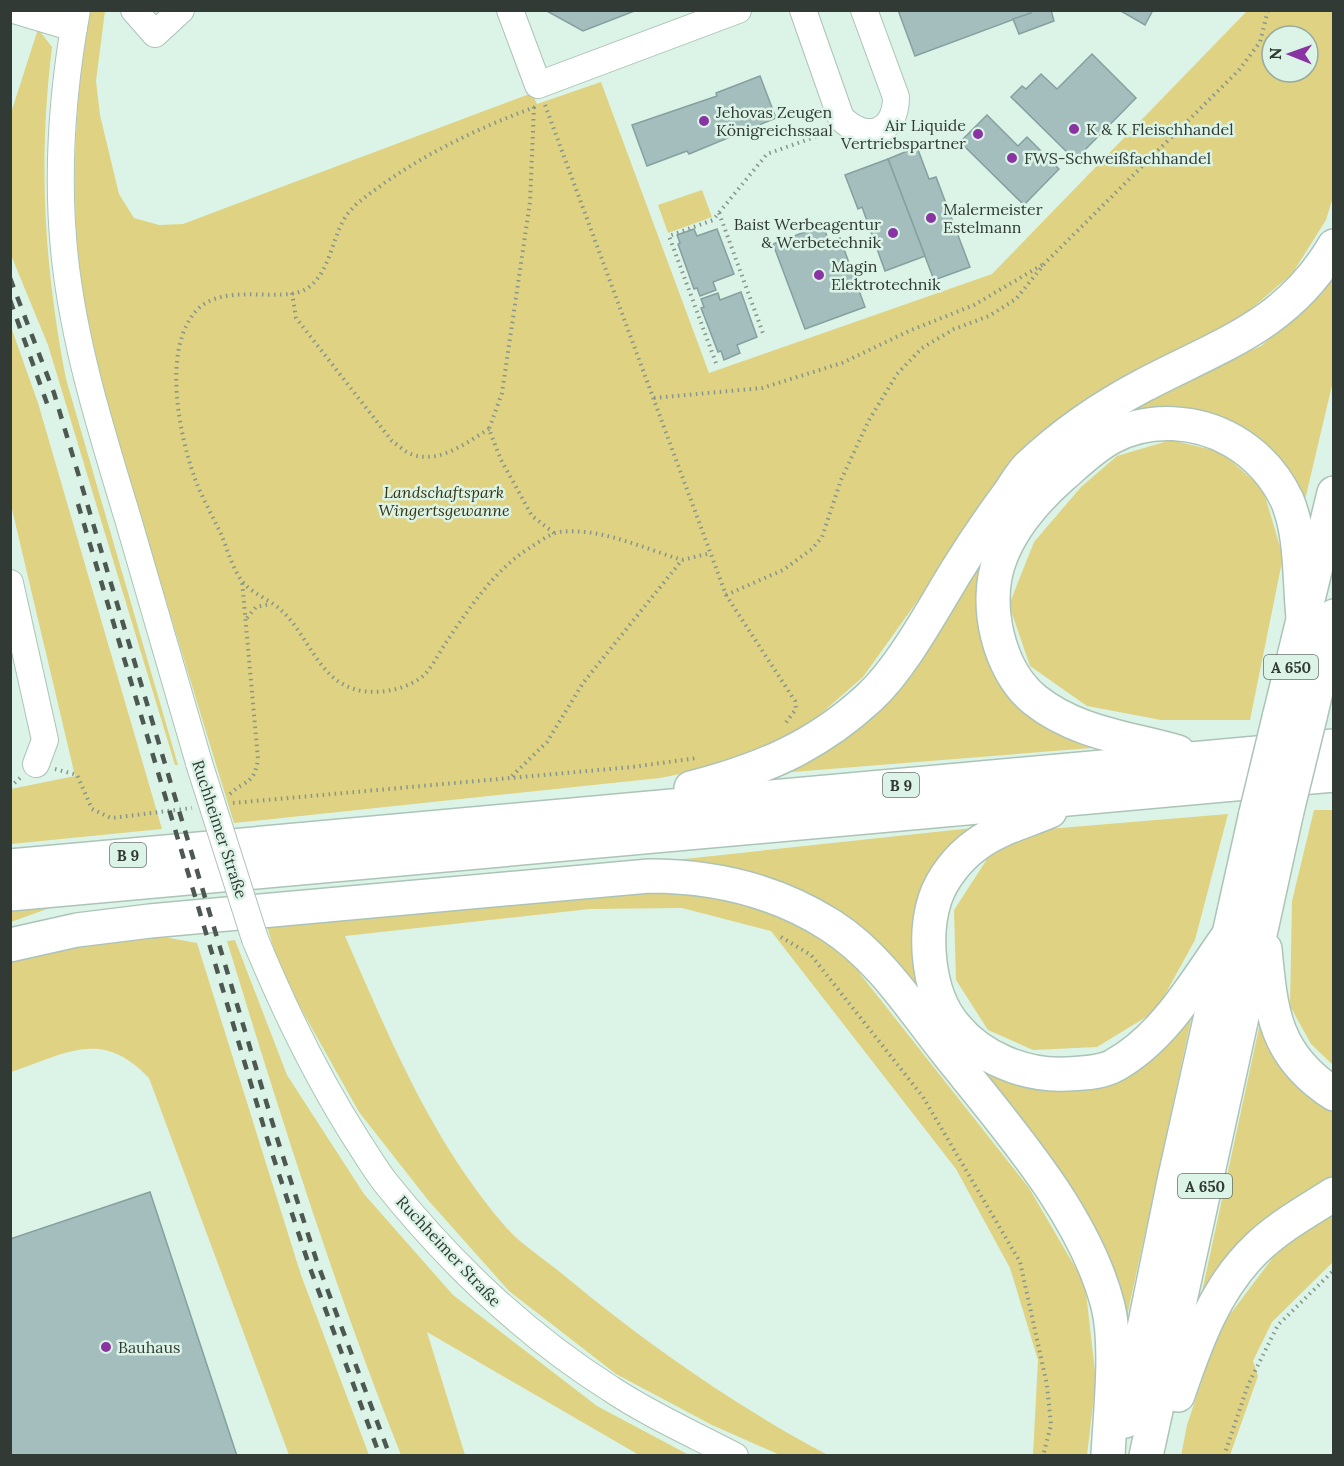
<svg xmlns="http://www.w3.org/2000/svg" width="1344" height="1466" font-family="Lora,serif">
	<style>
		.green { fill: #dfd283; fill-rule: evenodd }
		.building { fill: #a3bebd; stroke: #85a09f; stroke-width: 1.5 }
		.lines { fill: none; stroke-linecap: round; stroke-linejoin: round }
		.minor-casing { stroke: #acc3b7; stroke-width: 28 }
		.highway-casing { stroke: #acc3b7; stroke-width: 36 }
		.path { stroke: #86968d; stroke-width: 4; stroke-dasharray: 1.5 4.5; stroke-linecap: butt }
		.minor { stroke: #fff; stroke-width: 26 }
		.highway { stroke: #fff; stroke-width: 33 }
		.rail { stroke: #4d5852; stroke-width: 4.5; stroke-dasharray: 10 10; stroke-linecap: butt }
		.minor-bridge-casing { stroke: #acc3b7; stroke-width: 28; stroke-linecap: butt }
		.highway-bridge-casing { stroke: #acc3b7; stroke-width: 36; stroke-linecap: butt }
		.minor-bridge { stroke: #fff; stroke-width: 26 }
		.highway-bridge { stroke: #fff; stroke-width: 33 }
		.poi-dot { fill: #8934a2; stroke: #dcf4e7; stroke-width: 2 }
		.labels { text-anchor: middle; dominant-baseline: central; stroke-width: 5; stroke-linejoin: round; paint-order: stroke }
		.shield { fill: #dcf4e7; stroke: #64726a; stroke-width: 1.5 }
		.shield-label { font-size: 15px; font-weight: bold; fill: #313a35 }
		.poi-label { font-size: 16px; fill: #313a35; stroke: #dcf4e7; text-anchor: start }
		.park-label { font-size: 16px; font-style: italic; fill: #38330f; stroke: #dcf4e7 }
		.street-label { font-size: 16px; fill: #313a35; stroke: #dcf4e7 }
	</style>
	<rect width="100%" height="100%" fill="#dcf4e7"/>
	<g class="green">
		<path d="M89,11H105L96,81L100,115L119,194L134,218L159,225L183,224L532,93L537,104L601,82L709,373L992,274L1247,11H1333V197L1326,220L1292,274L1227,329L1006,477L863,677L817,717L776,744L725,765L660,778L234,823C204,726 175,629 145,532C123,460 99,388 86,313C68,213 74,110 89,11ZM1272,36H1308V72H1272Z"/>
		<path d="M38,29L52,47C38,162 44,265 66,379L178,765H175L48,345L11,255V113Z"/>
		<path d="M702,190L712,217L668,233L658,205Z"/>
		<path d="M1333,273V381L1305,500L1294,480L1174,411L1017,513L989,637L1104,747L780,773L821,746L1038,481L1148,396L1261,346L1323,293Z"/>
		<path d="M11,327L38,403L162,829L11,844V789L75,776L11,505Z"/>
		<path d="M1171,440L1221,452L1263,489L1283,557L1250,720H1161L1087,706L1030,666L1009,605L1034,542L1081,487L1117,456Z"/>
		<path d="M1314,810H1333V1065L1311,1044L1290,1006L1292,901Z"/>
		<path d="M1228,814L1195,940L1156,1011L1097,1047L1033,1050L988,1030L956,980L954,910L989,856L1036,830Z"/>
		<path d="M982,827L931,885L953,1031L1077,1081L1194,1006L1126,1321L898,969L656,862Z"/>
		<path d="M650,888L705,889L810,927L846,956L1029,1188L1085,1284L1096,1380L1087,1455H1033L1038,1360L1010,1268L956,1169L771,931L682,908L590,909L345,936C389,1037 431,1140 504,1225C520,1244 546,1260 566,1277C647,1344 735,1406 828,1455H780L712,1425L616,1374L509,1291L428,1200L359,1112L282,975L265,920Z"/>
		<path d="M66,902L11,922V907Z"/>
		<path d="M147,934L197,943L301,1275L369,1455H289L149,1078C102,1028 67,1053 11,1072L10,959Z"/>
		<path d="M235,940L287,1075L364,1194L453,1295L597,1406L689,1455H639L427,1332L465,1455H401C334,1287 280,1115 227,941Z"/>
		<path d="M1262,1014L1333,1101V1180L1195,1324Z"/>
		<path d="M1333,1209V1262L1272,1322L1253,1361L1258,1376L1230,1455L1181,1456L1187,1425L1219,1329L1293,1231Z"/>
	</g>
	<g class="building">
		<path d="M545,10H637L583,31Z"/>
		<path d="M898,10H1030L1031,13L915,56Z"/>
		<path d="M1030,10H1051L1054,21L1019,34L1013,19L1031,13Z"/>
		<path d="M1119,10H1153L1145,25Z"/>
		<path d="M1092,54L1136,98L1075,160L1011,97L1022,86L1026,89L1041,74L1057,89Z"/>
		<path d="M760,76L776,118L689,154L687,151L647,166L632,125L717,96L716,93Z"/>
		<path d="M987,115L1018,146L1027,137L1059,169L1024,205L960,142Z"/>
		<path d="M917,147L929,179L936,177L970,267L934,280L888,159Z"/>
		<path d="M888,159L925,256L885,271L862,207L858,209L845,175Z"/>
		<path d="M823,225L829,242L840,238L865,307L805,329L773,244Z"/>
		<path d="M694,229L697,236L717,229L734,274L713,282L716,290L700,296L697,288L694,289L678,244L680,243L677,235Z"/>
		<path d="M741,292L757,337L737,345L740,353L724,360L721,351L718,352L701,308L704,307L701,299L718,293L720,300Z"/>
		<path d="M150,1192L237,1456H10V1239Z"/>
	</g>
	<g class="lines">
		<defs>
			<g id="minor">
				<path d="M14,10L74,28"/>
				<path d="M77,10C62,92 56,177 65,259C75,349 102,433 128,519C152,600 175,682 199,763"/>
				<path d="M134,10L155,34L181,10"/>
				<path d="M510,10L538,85L738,10"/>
				<path d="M803,10L841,118C866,143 896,134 896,97L864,10"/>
				<path d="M10,583L45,740L36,764"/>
				<path d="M255,939C284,1009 316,1076 357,1140C366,1154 375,1169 385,1182C449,1262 524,1334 611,1389C650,1415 693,1434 735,1456"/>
			</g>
			<g id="highway">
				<path d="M1310,717L1334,616"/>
				<path d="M1279,718L1334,493"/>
				<path d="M1178,752C1129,738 1076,733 1035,700C998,670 983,603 1000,559C1012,526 1036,499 1062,476C1077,463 1093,447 1112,437C1149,417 1197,420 1233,441C1257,455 1275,475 1287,500C1302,535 1299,580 1303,617"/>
				<path d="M691,788C761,770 816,747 870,697C903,666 933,609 957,570C973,544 990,519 1008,495C1014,486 1021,474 1029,466C1062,435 1104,406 1144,385C1220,345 1288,325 1334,246"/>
				<path d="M1050,811C1025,822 998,828 976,845C959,857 942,878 935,899C923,936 928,994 954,1025C980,1058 1025,1076 1066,1074C1082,1073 1102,1073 1115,1065C1165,1037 1196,981 1228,936"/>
				<path d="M10,866L1334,746"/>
				<path d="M10,894L1334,775"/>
				<path d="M10,945L77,930L150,921L649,876C713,876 775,890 830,925C879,956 911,1007 946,1051C1005,1126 1084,1212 1108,1306C1118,1347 1110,1412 1108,1456"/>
				<path d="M1265,949C1271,1013 1275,1056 1334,1094"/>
				<path d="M1178,1395C1196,1342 1216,1286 1258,1247C1280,1226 1309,1210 1334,1194"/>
				<path d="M1125,1421L1174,1181L1256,813"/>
				<path d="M1146,1456L1287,811"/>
			</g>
		</defs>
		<use href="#minor" class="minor-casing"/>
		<use href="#highway" class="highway-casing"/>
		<g class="path">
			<path d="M545,105L726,595L795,701L796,709L784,725"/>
			<path d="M534,107L530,202L502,393L489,429L501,460L532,516L554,533"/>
			<path d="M535,107C481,127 430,151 383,184C371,193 358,201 349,212C331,234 332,273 306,289C281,304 223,281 196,311C162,349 179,433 194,476C201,496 212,515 221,534C227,548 232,568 242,581C252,594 271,600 282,611C308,635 318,678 354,689C375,696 410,690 426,673C434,664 440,651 447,641C470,607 495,569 531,547C539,542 549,534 559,532C599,527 643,548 682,560"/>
			<path d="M719,213L764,336"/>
			<path d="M292,293L296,318L392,441C398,445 405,452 411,454C439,465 467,442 489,429"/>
			<path d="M716,363L669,236L713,220L767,154L826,133"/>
			<path d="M654,398L762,388L842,363L909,331L974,305L1042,265"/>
			<path d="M726,595L783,570L812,549L822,537L841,480L869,420L897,374L922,348L954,329L989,316L1016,299L1045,263L1239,70L1260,42L1268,10"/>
			<path d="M247,618L256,607L270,604"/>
			<path d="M55,769L77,775L92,809L111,818L192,808"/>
			<path d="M512,776L547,742L583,683L682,560L711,553"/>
			<path d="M10,787L20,778"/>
			<path d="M230,794C246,779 254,785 258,759L242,581"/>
			<path d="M233,803L632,767L697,758"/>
			<path d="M781,937L811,955L923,1097L1020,1262L1047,1385L1051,1425L1043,1456"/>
			<path d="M1224,1456L1248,1385L1278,1325L1334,1270"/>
		</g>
		<use href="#minor" class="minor"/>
		<use href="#highway" class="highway"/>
		<g class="rail">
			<path d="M10,278L54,393L277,1138L317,1262L390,1456"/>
			<path d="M10,300L49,409"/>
			<path d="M78,504L268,1141L310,1268L380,1456"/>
		</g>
		<defs>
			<path id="minor-bridge" d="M199,763L255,939"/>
			<g id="highway-bridge">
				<path d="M1287,811L1310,717"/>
				<path d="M1256,813L1279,718"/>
			</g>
		</defs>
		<use href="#minor-bridge" class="minor-bridge-casing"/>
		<use href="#highway-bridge" class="highway-bridge-casing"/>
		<use href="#minor-bridge" class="minor-bridge"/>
		<use href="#highway-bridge" class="highway-bridge"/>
	</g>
	<g class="poi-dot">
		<circle cx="704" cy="121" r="6"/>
		<circle cx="1074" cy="129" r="6"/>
		<circle cx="978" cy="134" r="6"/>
		<circle cx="1012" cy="158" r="6"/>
		<circle cx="931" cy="218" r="6"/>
		<circle cx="893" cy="233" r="6"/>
		<circle cx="819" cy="275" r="6"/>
		<circle cx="106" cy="1347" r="6"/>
	</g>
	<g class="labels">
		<g class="shield">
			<rect x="1264" y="655" width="54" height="24" rx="4.5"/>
			<rect x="883" y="773" width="36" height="24" rx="4.5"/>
			<rect x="110" y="843" width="36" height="24" rx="4.5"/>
			<rect x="1178" y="1174" width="54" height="24" rx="4.5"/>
		</g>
		<g class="shield-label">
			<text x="1291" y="667">A 650</text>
			<text x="901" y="785">B 9</text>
			<text x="128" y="855">B 9</text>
			<text x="1205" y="1186">A 650</text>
		</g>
		<g class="poi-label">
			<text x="716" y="112">Jehovas Zeugen<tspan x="716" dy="18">Königreichssaal</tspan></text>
			<text x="966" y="125" text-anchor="end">Air Liquide<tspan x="966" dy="18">Vertriebspartner</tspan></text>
			<text x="1086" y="129">K &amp; K Fleischhandel</text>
			<text x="1024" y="158">FWS-Schweißfachhandel</text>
			<text x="943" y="209">Malermeister<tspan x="943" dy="18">Estelmann</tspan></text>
			<text x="881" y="224" text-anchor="end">Baist Werbeagentur<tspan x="881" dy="18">&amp; Werbetechnik</tspan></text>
			<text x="831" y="266">Magin<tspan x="831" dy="18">Elektrotechnik</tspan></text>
			<text x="118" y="1347">Bauhaus</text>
		</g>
		<g class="park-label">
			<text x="444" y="492">Landschaftspark<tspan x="444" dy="18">Wingertsgewanne</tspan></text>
		</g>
		<g class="street-label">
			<text transform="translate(220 829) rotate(72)">Ruchheimer Straße</text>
			<text transform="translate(449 1251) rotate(47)">Ruchheimer Straße</text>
		</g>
	</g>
	<rect width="1344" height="1466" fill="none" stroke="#313a35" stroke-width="24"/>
	<g transform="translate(1290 54) rotate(271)"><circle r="28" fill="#dcf4e7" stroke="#98aaa0" stroke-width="1.5"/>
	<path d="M0-4.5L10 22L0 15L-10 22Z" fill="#8934a2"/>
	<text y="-9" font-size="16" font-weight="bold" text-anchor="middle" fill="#313a35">N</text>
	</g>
</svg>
